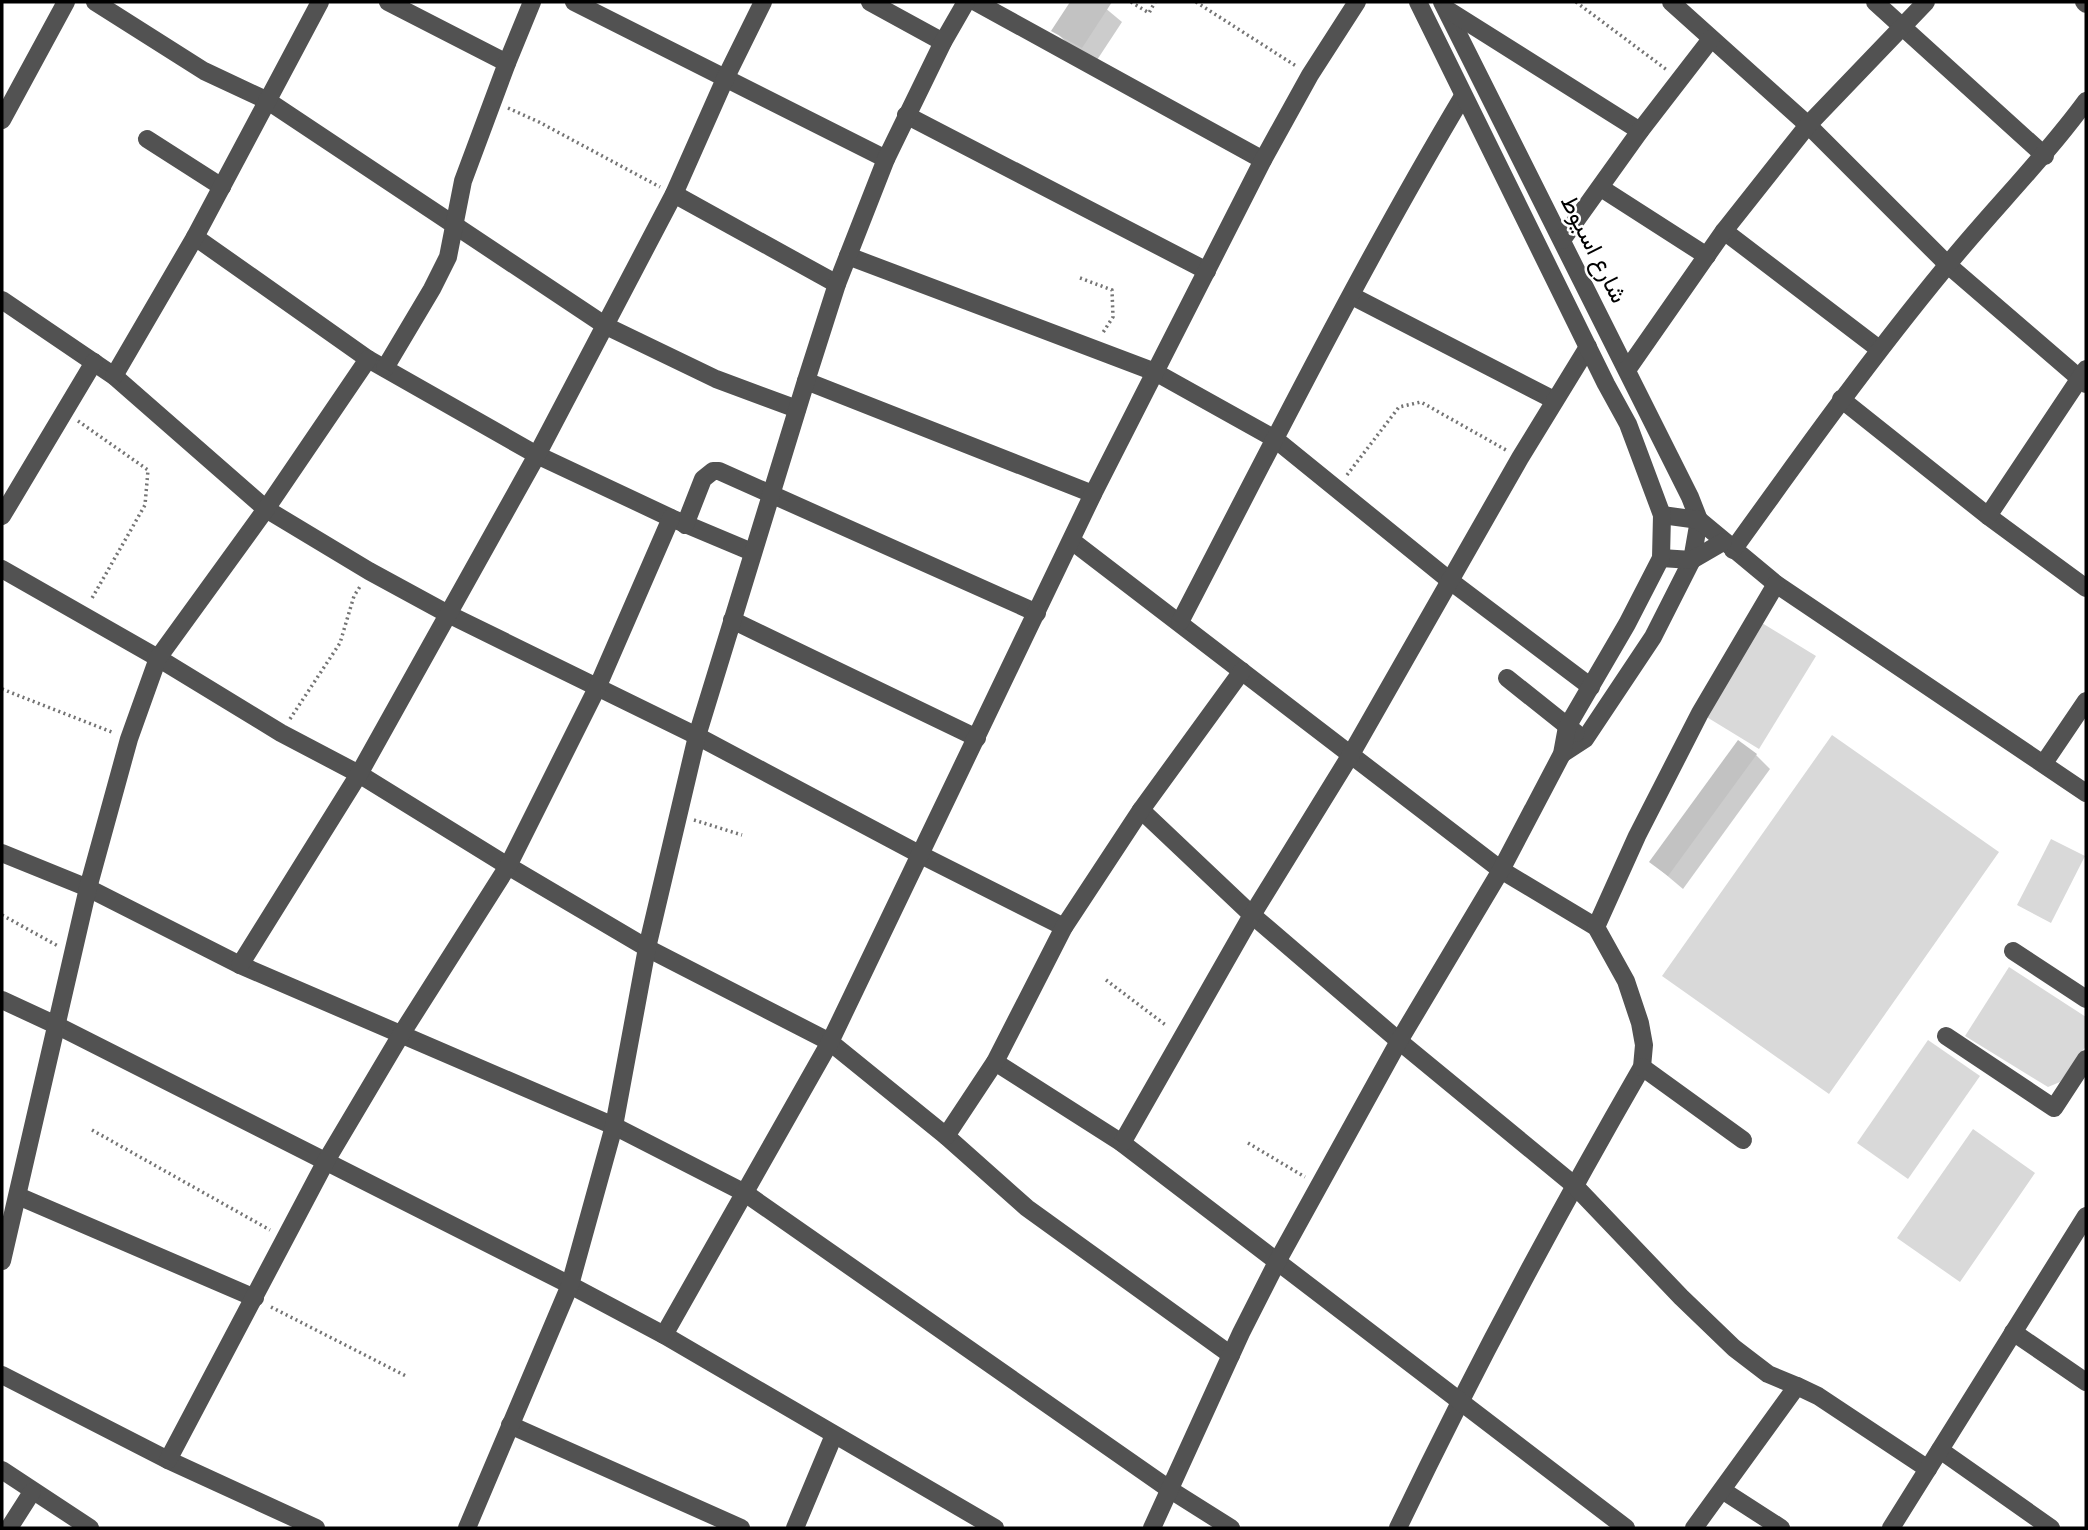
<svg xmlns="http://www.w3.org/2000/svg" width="2088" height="1530" font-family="Roboto,Vazirmatn,sans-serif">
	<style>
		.green { fill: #d9d9d9 }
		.shadow { fill: #0003 }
		.building { fill: #c2c2c2 }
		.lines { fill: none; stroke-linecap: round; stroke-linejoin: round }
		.path { stroke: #747474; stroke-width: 3.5; stroke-dasharray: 2 3.5; stroke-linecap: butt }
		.minor { stroke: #525252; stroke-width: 18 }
		.labels { text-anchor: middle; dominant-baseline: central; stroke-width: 5; stroke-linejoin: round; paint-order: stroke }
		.street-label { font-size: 24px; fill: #000; stroke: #fff }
	</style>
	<rect width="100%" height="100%" fill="#fff"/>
	<g class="green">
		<path d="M1762,623L1816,656L1759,749L1705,716Z"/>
		<path d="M1832,735L1999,852L1829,1094L1662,976Z"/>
		<path d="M2051,839L2085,856L2051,923L2017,905Z"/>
		<path d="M2009,967L2086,1017V1046L2060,1082L2048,1087L1965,1036Z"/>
		<path d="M1928,1040L1980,1076L1908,1179L1857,1143Z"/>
		<path d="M1973,1129L2035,1173L1960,1282L1897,1238Z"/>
	</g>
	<g class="shadow">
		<path d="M1072,2H1098L1122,22L1097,60L1068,44L1054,30Z"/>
		<path d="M1756,755L1770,769L1683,889L1651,862Z"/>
	</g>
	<g class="building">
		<path d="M1070,2H1112L1082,48L1051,31Z"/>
		<path d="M1738,740L1757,754L1668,876L1649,862Z"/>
	</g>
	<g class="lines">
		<g class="path">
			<path d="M1131,2L1149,13L1155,2"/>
			<path d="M1196,2L1296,66"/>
			<path d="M1576,2L1667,70"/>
			<path d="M508,108L539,122L660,187"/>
			<path d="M1080,278L1112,290L1113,317L1102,334"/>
			<path d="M78,421L148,470L145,505L91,600"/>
			<path d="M1347,475L1399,407L1421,402L1506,450"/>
			<path d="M2,689L114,733"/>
			<path d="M290,719L340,643L354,596L361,585"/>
			<path d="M694,820L742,835"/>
			<path d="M2,915L58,946"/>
			<path d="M1106,980L1167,1026"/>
			<path d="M92,1130L270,1230"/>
			<path d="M1248,1143L1305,1177"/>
			<path d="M271,1307L406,1376"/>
		</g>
		<g class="minor">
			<path d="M95,2L204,71L268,101L606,326L716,379L797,409"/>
			<path d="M388,2L507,63"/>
			<path d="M574,2L886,159"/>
			<path d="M870,2L943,42"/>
			<path d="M976,2L1263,160"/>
			<path d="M1442,2L1690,497L1699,520L1692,560L1653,637L1585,739L1562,754"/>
			<path d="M1671,2L1808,125L1948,265L2086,384"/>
			<path d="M1875,2L2045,156"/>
			<path d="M2084,2L2086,4"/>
			<path d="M1448,10L1640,131"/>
			<path d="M906,115L1207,271"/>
			<path d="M2,120L66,2"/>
			<path d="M147,139L222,187"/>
			<path d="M1601,188L1707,256"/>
			<path d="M674,194L837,284"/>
			<path d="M1724,231L1879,349"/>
			<path d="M195,237L368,359L537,455L671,518L752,552"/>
			<path d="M1562,240L1640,131L1711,39"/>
			<path d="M848,256L1155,372L1275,439L1449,580L1591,687"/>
			<path d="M1352,296L1554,400"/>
			<path d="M2,300L114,376L266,509L369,571L448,614L697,736L919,854L1064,927"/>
			<path d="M385,368L432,289L448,257L463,181L507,63L532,2"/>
			<path d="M1627,370L1724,231L1808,125L1926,2"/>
			<path d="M114,376L195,237L320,2"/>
			<path d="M806,381L1093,494"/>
			<path d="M1841,399L1988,516L2086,588"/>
			<path d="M1662,515L1699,520L1776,584L2086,793"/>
			<path d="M2,516L94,362"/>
			<path d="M1988,516L2086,369"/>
			<path d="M685,525L703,479L713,471H719L1037,613"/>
			<path d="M1072,541L1501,870L1596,927L1626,981L1640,1023L1644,1045L1642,1067C1555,1218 1473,1371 1398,1528"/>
			<path d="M1733,550C1802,454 1870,359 1945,268C1991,211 2043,160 2086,101"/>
			<path d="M1661,558L1692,560L1723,542"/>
			<path d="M2,569L158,658L281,733L359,774L508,866L647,948L830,1042L946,1136L1027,1208L1231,1355"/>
			<path d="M732,620L977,738"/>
			<path d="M1180,622C1272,445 1361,267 1463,96"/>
			<path d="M1507,678L1576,733"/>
			<path d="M2044,763L2086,701"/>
			<path d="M1141,810L1252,915L1399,1041L1574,1185L1681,1297L1734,1348L1768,1374L1797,1386"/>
			<path d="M2,853L88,888L240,965L614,1126L745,1193L1169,1489L1231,1528"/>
			<path d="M1596,927L1637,836L1700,713L1776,584"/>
			<path d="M2013,951L2086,999"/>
			<path d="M240,965L359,774L537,455L674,194L725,79L763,2"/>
			<path d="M2,1000L56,1025L570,1285L664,1335L995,1528"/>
			<path d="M1946,1036L2054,1108L2086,1059"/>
			<path d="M995,1062L1122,1143L1626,1528"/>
			<path d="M1642,1067L1743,1140"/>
			<path d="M946,1136L995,1062L1064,927L1141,810L1242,671"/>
			<path d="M1122,1143L1252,915L1350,756L1520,458L1588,347"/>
			<path d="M18,1196L255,1298"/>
			<path d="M2,1261L88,888L129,739L158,658L266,509L368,359"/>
			<path d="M2013,1332L2086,1382"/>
			<path d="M664,1335L830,1042L1093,494L1263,160L1310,75L1357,2"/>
			<path d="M2,1375L168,1460L316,1528"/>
			<path d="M510,1425L741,1528"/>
			<path d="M1940,1450L2051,1528"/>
			<path d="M168,1460L326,1161L402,1033L508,866L597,688L671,518"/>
			<path d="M2,1470L90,1528"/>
			<path d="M1722,1490L1781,1528"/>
			<path d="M9,1528L32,1492"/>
			<path d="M467,1528L570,1285L614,1126L647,948L697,736L806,381L837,284L886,159L943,42L966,2"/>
			<path d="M795,1528L834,1435"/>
			<path d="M1152,1528L1241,1333L1277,1262L1399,1041L1501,870L1562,754L1567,727L1627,624L1661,558L1662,515L1628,424L1606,384L1418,2"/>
			<path d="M1694,1528L1797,1386L1818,1396L1928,1469"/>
			<path d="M1891,1528L2086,1216"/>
		</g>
	</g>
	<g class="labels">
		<g class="street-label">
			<text transform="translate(1594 249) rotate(63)">شارع اسيوط</text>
		</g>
	</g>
	<rect width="2088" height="1530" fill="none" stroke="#000000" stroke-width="7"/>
</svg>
